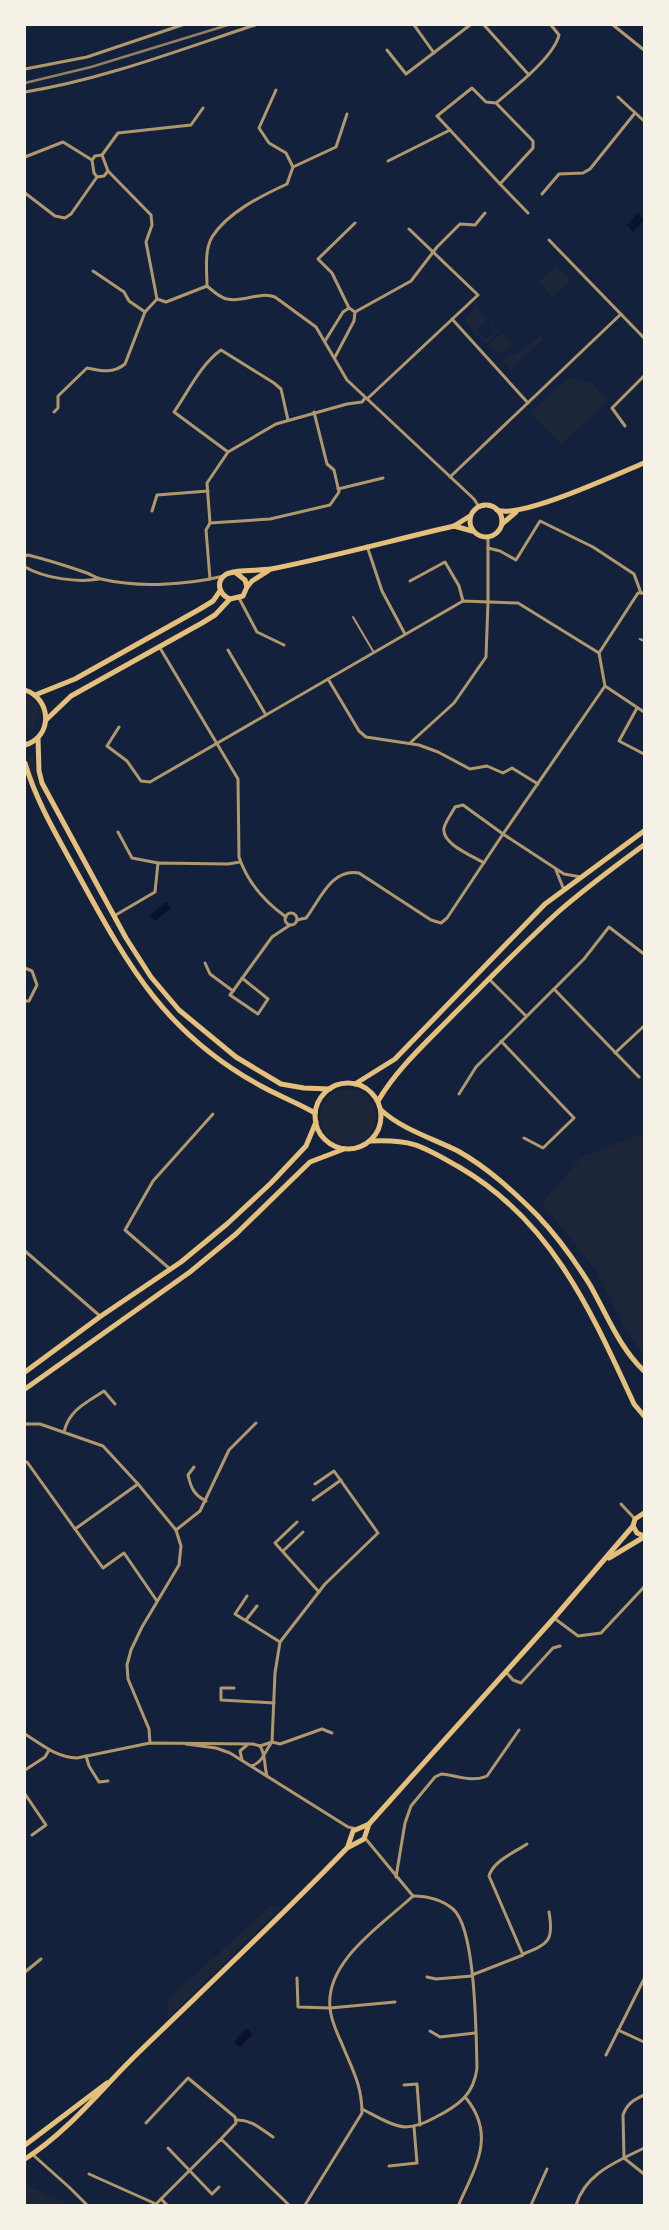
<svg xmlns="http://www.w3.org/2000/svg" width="669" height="2230" font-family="'Playfair Display',serif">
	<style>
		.green { fill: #1d2539 }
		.water { fill: #0b132b }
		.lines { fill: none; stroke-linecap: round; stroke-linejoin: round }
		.service { stroke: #b1986c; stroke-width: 2 }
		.pedestrian { stroke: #b1986c; stroke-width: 2.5 }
		.minor { stroke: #b1986c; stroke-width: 3 }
		.secondary { stroke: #e5c07b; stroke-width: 5 }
		.primary { stroke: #e5c07b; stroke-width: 5 }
		.rail { stroke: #918062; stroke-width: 2.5 }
	</style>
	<rect width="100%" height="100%" fill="#14213d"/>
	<g class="green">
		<path d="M557,265L571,281L552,297L539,281Z"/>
		<path d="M477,306L488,318L476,330L485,340L496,331L489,323L491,322L499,331L486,344L466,323V317Z"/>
		<path d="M502,333L513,347L496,354L488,346Z"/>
		<path d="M540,335L544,339L511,370L502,360L524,350Z"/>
		<path d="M570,377L593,384L607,401L561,444L530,413Z"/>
		<path d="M25,695L37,703L42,716L37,719L34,728L25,730Z"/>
		<path d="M34,754L36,776L45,797L42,799L29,770L28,757Z"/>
		<circle cx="348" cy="1117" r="28"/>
		<path d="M644,1133V1355L628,1334L595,1269L542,1203L583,1156Z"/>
		<path d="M270,1906L281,1907L168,2018L167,2006L171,1997Z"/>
		<path d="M25,2185L72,2205H25Z"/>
	</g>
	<g class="water">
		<path d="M638,212L644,220L633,232L627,225Z"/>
		<path d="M166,902L171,908L155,921L150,915Z"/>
		<path d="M246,2028L253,2034L240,2047L234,2042Z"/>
	</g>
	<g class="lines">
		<path class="service" d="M353,617L373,651"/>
		<path class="pedestrian" d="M640,639L644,641"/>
		<g class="minor">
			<path d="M414,25L434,53"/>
			<path d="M484,25L529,75"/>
			<path d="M613,25L644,50"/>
			<path d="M387,50L406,74L470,25"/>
			<path d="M25,69L87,57L182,25"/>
			<path d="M276,90L259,128L269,143L286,153L293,167L336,147L347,114"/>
			<path d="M25,92C104,79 179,50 255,25"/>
			<path d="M618,97L644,121"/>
			<path d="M496,103L486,102L472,88L437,116L500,184L533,148V141L496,103C514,88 554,57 559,35L551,25"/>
			<path d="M102,155L118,133L191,125L203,108"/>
			<path d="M102,155L108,171L104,176L97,177L94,173L92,160L95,156Z"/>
			<path d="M25,157L63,142L92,160"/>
			<path d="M388,161L450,130"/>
			<path d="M108,171L151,215L152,225L146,242L157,299"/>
			<path d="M500,184L528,213"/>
			<path d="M25,193L55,216L65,218L71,214L97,177"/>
			<path d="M542,194L559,174L583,173L590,169L635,113"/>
			<path d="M549,240L644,338"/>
			<path d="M93,271L124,292L129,301L145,312"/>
			<path d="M207,286C213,291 220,298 227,299C243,303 259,291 275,297L316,327L347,380L474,499L479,507"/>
			<path d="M157,299L166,302L207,286C207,271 204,251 212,237C228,212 261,196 287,184L293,167"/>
			<path d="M349,308L332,273L318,259L355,223"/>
			<path d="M355,312L411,281L437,247L460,224L475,225L485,213"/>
			<path d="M452,319L528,403"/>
			<path d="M325,341L343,312L349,308L355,312L354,321L335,357"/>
			<path d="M367,399L478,295L409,229"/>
			<path d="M54,412L58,408V396L87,368C101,371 113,374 125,364L145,312L157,299"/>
			<path d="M625,426L612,408L644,376"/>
			<path d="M228,452L174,412C188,392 201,364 221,350L274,383L281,389L288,420"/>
			<path d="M450,477L621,314"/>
			<path d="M338,489L383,478"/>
			<path d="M152,511L157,495L208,491"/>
			<path d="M210,523L270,519L330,505L339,492L334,470L327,464L314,412"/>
			<path d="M367,546L382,591L405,634"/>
			<path d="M488,548L500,551L516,560L540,521L593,547L634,574L641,593"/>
			<path d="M25,556L28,555C48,560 67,566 87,573C92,575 96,578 101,579C139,588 186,585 224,576"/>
			<path d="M25,567C44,578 77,583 99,579"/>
			<path d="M210,579L206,530L210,523L207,483L228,452L276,424L347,404L362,402L365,398"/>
			<path d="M410,581L445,562L459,586L463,601"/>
			<path d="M644,593H638L599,653L605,686L644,712"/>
			<path d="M239,598L257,632L284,645"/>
			<path d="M160,648L238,779L239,857C247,881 265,902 286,917"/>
			<path d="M228,650L266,715"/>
			<path d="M328,679L359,731L366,737L419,745L438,752L470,769L487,766L503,773L512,768L538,784"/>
			<path d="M637,708L619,741L644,754"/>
			<path d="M119,727L107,746L127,761L141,781L150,782L463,601L518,603L599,653"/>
			<path d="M410,743L454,703L486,657L488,602V537"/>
			<path d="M118,832L132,858L158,863"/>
			<path d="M484,863C473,856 441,844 444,828C445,822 452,813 455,807L463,805L503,834L605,686"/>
			<path d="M556,870L564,890"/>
			<circle cx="291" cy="919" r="6"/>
			<path d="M114,916L155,892L158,863L228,864L240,862"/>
			<path d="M297,920L306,918C320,900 331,868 359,873L431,920L441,923L447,918L503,834L564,874L581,877"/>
			<path d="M205,963L210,974L233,991"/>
			<path d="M25,968L32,971L37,985L29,1001H25"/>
			<path d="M489,979L526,1016"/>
			<path d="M554,989L639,1077"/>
			<path d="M233,991L230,995L258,1014L268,999L242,978"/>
			<path d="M233,991L272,937L290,925"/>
			<path d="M501,1041L574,1118L543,1148L524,1138"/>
			<path d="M615,1053L644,1026"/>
			<path d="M459,1094L476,1067L584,959L609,927L644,954"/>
			<path d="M25,1251L100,1316"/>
			<path d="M170,1269L125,1230L153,1181L213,1114"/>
			<path d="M25,1424H40L103,1446L138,1484L176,1530L181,1546L179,1565L142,1627L131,1650L127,1665L128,1679L149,1729L150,1743"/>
			<path d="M64,1432C69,1410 86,1403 104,1391L115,1404"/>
			<path d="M27,1462L103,1568L124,1553L157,1601"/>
			<path d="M194,1467L188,1475C191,1488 194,1495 206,1501"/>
			<path d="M313,1500L341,1480"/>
			<path d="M621,1504L635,1519"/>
			<path d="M297,1522L275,1543L319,1592"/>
			<path d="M75,1529L138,1484"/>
			<path d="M176,1530L200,1511L229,1450L256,1423"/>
			<path d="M283,1551L303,1532"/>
			<path d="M247,1596L235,1614L280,1642"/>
			<path d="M554,1618L578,1636L601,1633L644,1587"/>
			<path d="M246,1620L257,1606"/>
			<path d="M506,1672L513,1680L521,1683L553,1648L560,1646"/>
			<path d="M234,1688H221V1700L274,1703"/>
			<path d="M25,1734C42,1745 56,1757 77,1758L150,1743L253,1744L260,1746C266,1755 264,1766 267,1776"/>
			<path d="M272,1742L275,1673L280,1642L325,1584L378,1533L334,1471L315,1484"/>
			<path d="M186,1744L216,1748L230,1753L348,1827L357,1829"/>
			<path d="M260,1746L272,1742L280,1744L322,1729L332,1733"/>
			<path d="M86,1756L89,1766L99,1782L108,1781"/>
			<path d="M242,1760L240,1751L247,1745"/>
			<path d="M251,1766C263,1763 264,1752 272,1742"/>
			<path d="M25,1770L45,1757L49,1750"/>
			<path d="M25,1794L46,1825L32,1835"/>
			<path d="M365,1838L413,1896"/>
			<path d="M396,1877L405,1823L411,1806L435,1777L441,1774C457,1775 471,1783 487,1776L519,1730"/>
			<path d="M523,1954C549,1944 554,1940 549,1912"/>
			<path d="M25,1972L41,1959"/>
			<path d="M472,1975L523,1955L489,1876C493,1861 515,1852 527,1844"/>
			<path d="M427,1977L436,1979L472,1976"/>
			<path d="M297,1978L298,2007L330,2008L395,2002"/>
			<path d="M618,2030L644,2042"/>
			<path d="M430,2031L440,2037L475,2033"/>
			<path d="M606,2055L644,1979"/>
			<path d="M404,2085L417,2084L420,2125"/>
			<path d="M362,2109C374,2115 391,2126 405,2127C416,2127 425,2123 434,2118C458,2106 474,2095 477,2068C476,2034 476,1929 453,1909C441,1899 427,1896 413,1896"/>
			<path d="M236,2120C251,2119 261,2129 273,2137"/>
			<path d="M146,2123L188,2078L235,2117L236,2123L219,2141"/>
			<path d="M168,2148L212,2194L219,2187"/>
			<path d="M32,2154L70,2188L87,2205"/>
			<path d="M624,2158L623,2115C627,2103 634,2100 644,2095"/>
			<path d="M624,2158L644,2174"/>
			<path d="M389,2166L417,2163L414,2127"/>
			<path d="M89,2174L156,2204"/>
			<path d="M161,2199L167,2205"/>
			<path d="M459,2204C476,2166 496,2135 466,2098"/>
			<path d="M155,2205L219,2141L222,2140L289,2205"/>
			<path d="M305,2205L362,2113C362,2085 352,2069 342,2044C337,2033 331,2021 330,2008C325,1961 382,1925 413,1896"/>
			<path d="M531,2205L547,2169"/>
			<path d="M576,2205C586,2173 616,2162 644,2148"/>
		</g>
		<g class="secondary">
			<circle cx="486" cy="521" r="16"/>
			<path d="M497,510C521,519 617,474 644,463"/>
			<path d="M502,524L516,512"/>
			<path d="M454,526L472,531"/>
			<path d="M236,573L245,580L247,587L243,596L230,599C220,595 215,583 225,575C233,569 260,571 271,569C332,557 393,540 454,526L470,516"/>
			<path d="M247,587L252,581L268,571"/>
			<path d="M35,695L75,679L200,609L213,601L220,591"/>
			<path d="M46,720L71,696L202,623L215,615L230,599"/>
			<path d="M355,1084L395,1059L545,904L644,831"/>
			<path d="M378,1101C398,1067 428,1041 456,1012C489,979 522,945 557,913C584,889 614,867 644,845"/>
			<path d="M381,1110C403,1130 432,1138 458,1151C488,1168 513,1191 537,1215C557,1236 575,1261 590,1285C607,1315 619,1347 644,1371"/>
			<path d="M370,1141C413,1139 422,1146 459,1167C552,1221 591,1311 634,1404L644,1416"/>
			<path d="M644,1513L635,1519L633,1526L637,1533L644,1536"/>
			<path d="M609,1558L644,1537"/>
			<path d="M348,1846L353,1831L369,1824"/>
			<path d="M25,2145L107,2083"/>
			<path d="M25,2159C69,2131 101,2089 138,2053C208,1985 280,1918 347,1848L364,1839L369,1824L554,1618L633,1526"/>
		</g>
		<g class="primary">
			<path d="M25,690C52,699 53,737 25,745"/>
			<path d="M38,738L39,771L42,783L126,938L151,977L179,1010L236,1057L281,1084L304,1088L330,1089"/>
			<path d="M25,763C37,804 60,841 80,878C129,968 167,1035 261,1086C279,1096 298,1103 315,1113"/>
			<circle cx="348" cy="1116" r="33"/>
			<path d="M25,1372L101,1316L181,1262L227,1224L271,1183L306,1146L316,1122"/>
			<path d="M25,1389L190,1272L236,1234L310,1162L344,1149"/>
		</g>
		<path class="rail" d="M25,83L91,67L228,25"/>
	</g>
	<rect width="669" height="2230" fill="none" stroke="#f6f1e7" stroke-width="52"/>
</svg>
